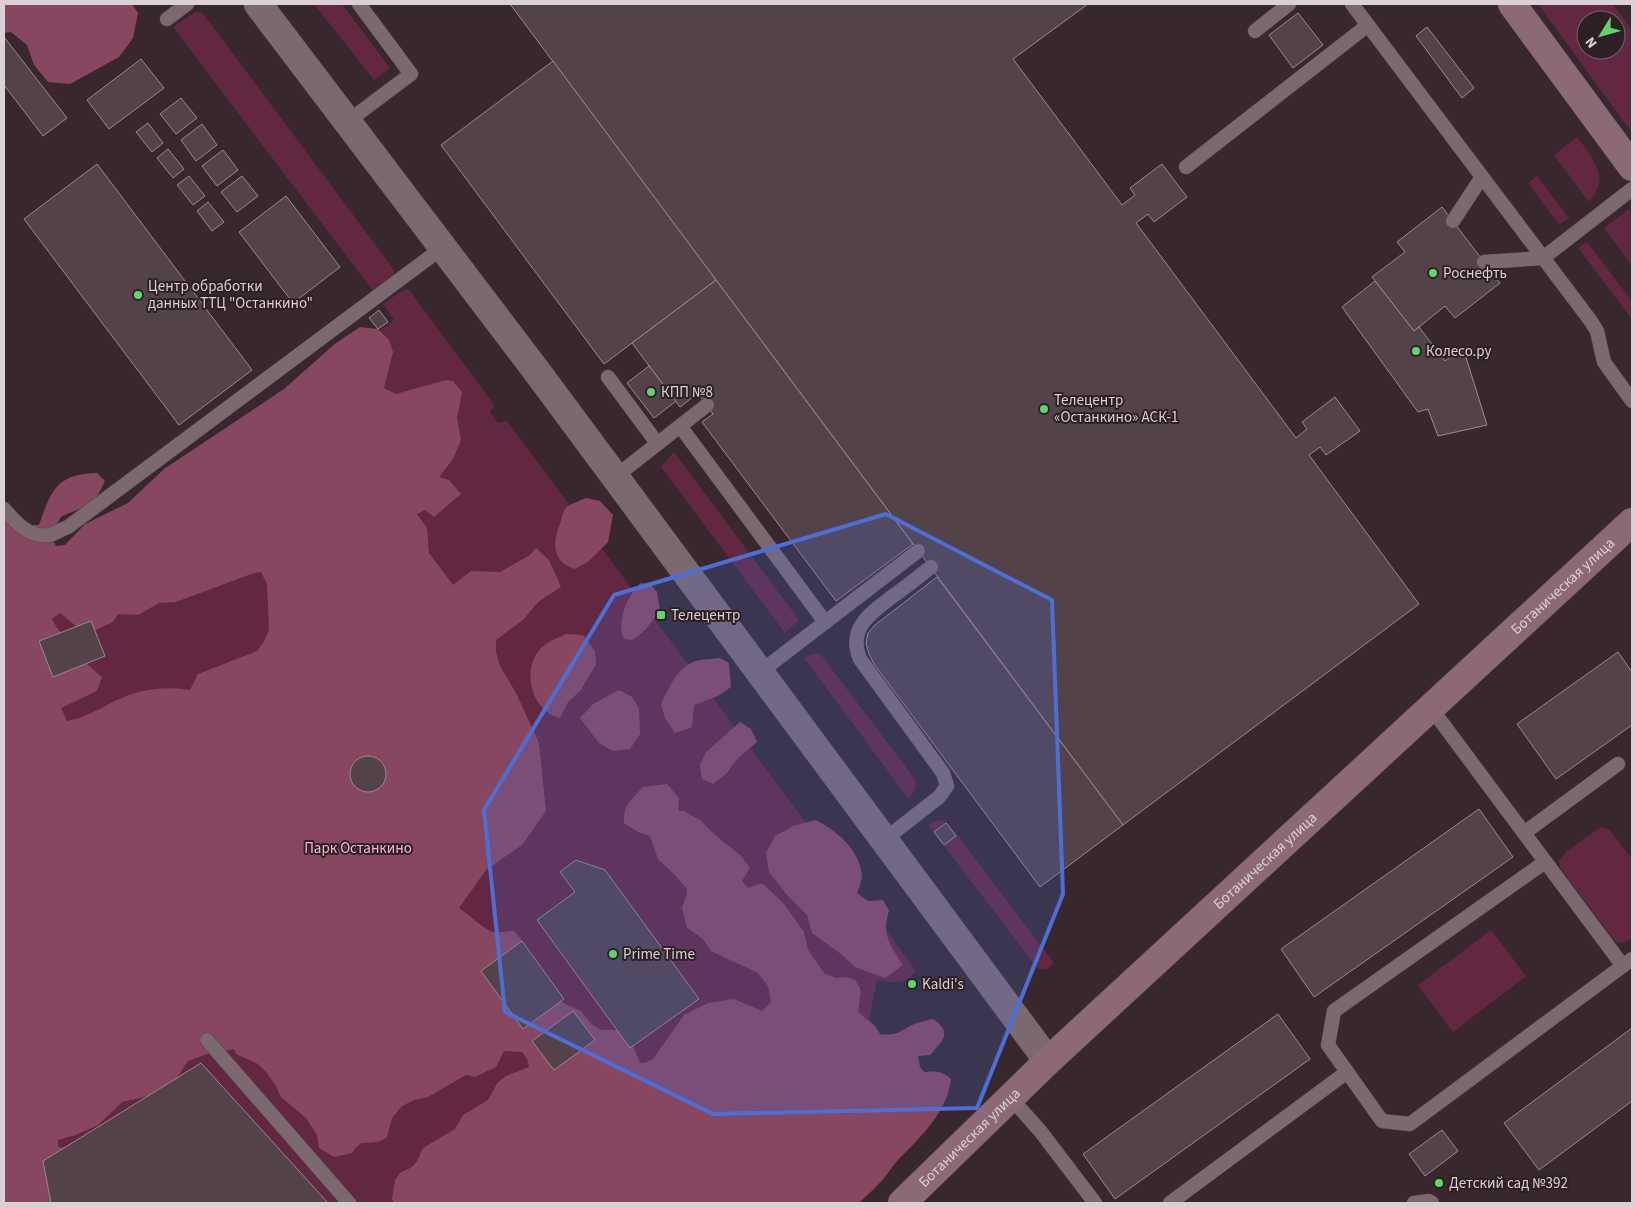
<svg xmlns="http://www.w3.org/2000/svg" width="1636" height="1207" font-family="'Source Sans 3',sans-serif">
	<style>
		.green { fill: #622741; fill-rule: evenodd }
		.forest { fill: #884761; fill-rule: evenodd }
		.building { fill: #534248; stroke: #9c888f }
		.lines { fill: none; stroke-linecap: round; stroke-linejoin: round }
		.service-casing { stroke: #54474b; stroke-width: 15 }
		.tertiary-casing { stroke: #54474b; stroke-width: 29 }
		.secondary-casing { stroke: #54474b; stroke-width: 29 }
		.service { stroke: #7c6970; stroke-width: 14 }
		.tertiary { stroke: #7c6970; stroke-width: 28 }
		.secondary { stroke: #8c6976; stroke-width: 28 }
		.marked { fill: #4c6fd7; fill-opacity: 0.2; stroke: #4c6fd7; stroke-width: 4; stroke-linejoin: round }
		.poi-dot { fill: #5fd56b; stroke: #2e1f24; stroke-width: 2 }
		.labels { text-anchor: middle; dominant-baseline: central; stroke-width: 4; stroke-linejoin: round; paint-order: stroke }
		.poi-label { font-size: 15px; fill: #dbd1d4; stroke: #2e1f24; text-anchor: start }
		.street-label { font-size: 15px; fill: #dbd1d4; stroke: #2e1f24 }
		.park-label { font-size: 15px; fill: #f6bacf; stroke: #2e1f24 }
	</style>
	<rect width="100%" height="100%" fill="#38282e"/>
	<g class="green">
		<path d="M314,4H342L390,68L374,80Z"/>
		<path d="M1538,4H1613L1632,30V133ZM1586,20H1616V50H1586Z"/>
		<path d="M195,12H201L204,15L392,267L394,271L393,275L373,291L173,27Z"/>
		<path d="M1577,137C1592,157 1611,178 1589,202L1554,155Z"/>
		<path d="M1537,176L1569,218L1560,224L1557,222L1528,183Z"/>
		<path d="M1629,209L1632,214V265L1604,228Z"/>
		<path d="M1587,242L1632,301V319L1578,248Z"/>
		<path d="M407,289L410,291L492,402L494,407L490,412L498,423L504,421H507L914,968L915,972C904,986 892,982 877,980L833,1203H4V602L394,320L383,304L400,292Z"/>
		<path d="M674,452L799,620L785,633L661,467Z"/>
		<path d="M817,653L822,656L914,778C918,787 915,792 908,798L804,658L812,654Z"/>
		<path d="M939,820L944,821L949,824L1054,963L1047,969H1038L928,825Z"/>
		<path d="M1601,827L1609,829L1632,859V938L1623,943L1616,942L1613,939L1560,868L1559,861L1566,852Z"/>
		<path d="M1491,930L1526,976L1453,1032L1418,985Z"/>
	</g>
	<g class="forest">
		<path d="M4,4H132L138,13L133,38L119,57L70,84L48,82L34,65L27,45L11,32L4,33Z"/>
		<path d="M360,327L378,329L389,340L393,352L384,388L396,394L446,380L453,381L462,392L457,418L461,440L453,459L439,477L449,480L461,494L434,517L425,510L417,514L427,528L429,553L453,585L471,571L500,572L530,555L536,548L549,560L561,587L538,602L524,619L496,640V652L500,666L516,693L539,743L546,811L522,845L486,870L459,908C467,913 486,931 493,932C499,933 507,931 514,931L525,944L559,1000L567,1005L581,1011L592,1025L602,1030H624L631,1041L640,1063H645L653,1059L684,1015L708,1003L734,999L762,1011L771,1002L768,986L758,973L711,951L703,939L687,928L682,908L687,894V889L674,874L658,859L650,836L638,832L624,823C623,805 631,800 643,787L667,784L679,798L678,811H684L700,820L714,834L740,855L750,868L742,881L748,888L759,884H763L784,904L804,932L808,950L825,974L836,978L846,977L855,980L861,990L858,1011C866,1021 874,1021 880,1034C896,1036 899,1032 912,1025C918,1022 926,1021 933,1019C953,1033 943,1040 930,1055L918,1056L920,1067L924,1072C936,1071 942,1071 951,1079C947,1113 920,1137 898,1160C893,1165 889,1172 884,1178C877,1187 867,1195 859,1203H394L392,1199L395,1180L400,1173L412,1167L417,1161L423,1148L455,1129L463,1115L488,1100L498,1082L506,1076L529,1067L527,1059L522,1052L504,1051L496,1067L475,1077L466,1075L428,1097L414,1100L402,1106L392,1118L387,1137C384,1139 379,1142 376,1142C363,1144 361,1139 352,1153L334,1157L319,1148L317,1135L306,1118L281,1097L276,1086L266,1072L258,1064L236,1054L234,1049L207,1054L188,1061L174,1082L148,1096L122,1102L113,1111L98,1125L76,1135L58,1140V1147L67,1148L52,1196V1203H4V513L22,519L32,525H39C51,491 56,474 97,473L105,481L98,495L87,506L62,516L50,534L56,546L65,545L85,524L128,503L164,469L284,389L336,343ZM261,572L267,584L269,630L263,643L257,651L198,674L190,690C172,687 150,688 132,694C110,701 91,717 67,721L61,708L97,691L102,677C87,665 61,637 52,619L60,613L76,626L91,632L113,622L118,614L138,615L159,603L176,602L254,573Z"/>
		<path d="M586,498L600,501L613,515L608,542L589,561L575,569C552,562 552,543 560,524C561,520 563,513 565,509C569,504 580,501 586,498Z"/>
		<path d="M641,583L650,584L657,592L660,611L645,630L633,640L624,639C616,623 627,594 641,583Z"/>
		<path d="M566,634L583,635L595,651L596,664L581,690L568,702L560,718C531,711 520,668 542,647C548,641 559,638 566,634Z"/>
		<path d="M720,658L729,663L731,687L718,696L694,705L692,727L675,733L665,718L661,704C669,688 677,667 696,661C703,659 712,659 720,658Z"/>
		<path d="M619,690L632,697L639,709L640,734L630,749L613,751L599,743L580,718L593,704Z"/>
		<path d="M740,722L751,729L757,742L737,759L726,774L713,784L702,779L700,765L706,752Z"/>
		<path d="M816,820C837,831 859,849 862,875C862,880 859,888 857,893L868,901L883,900L889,911C881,934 891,947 903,965L885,978L855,967L841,954L812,933L807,915L788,896L769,872L766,853L775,836L793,826Z"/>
	</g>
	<g class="building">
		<path d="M510,4H1088L1013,59L1122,205L1135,195L1130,188L1162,164L1187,197L1154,222L1148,214L1136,223L1296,438L1307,429L1302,422L1335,397L1360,431L1326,455L1320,447L1309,455L1419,604L1123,825Z"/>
		<path d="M1298,13L1323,45L1293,68L1269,35Z"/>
		<path d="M1427,27L1474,88L1462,98L1416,36Z"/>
		<path d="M4,37L67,118L43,136L4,85Z"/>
		<path d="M141,59L164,88L109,129L87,100Z"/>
		<path d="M553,61L716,280L604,364L441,145Z"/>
		<path d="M181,98L197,118L176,134L160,114Z"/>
		<path d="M148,123L163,143L152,152L136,132Z"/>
		<path d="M202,124L217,145L196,161L181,140Z"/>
		<path d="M168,149L184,169L173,178L157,158Z"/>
		<path d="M223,150L238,170L217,186L202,166Z"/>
		<path d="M97,164L252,370L179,425L24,219Z"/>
		<path d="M189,176L205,196L193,205L177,185Z"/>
		<path d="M242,176L258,196L237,212L221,192Z"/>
		<path d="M286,196L340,267L293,303L239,232Z"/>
		<path d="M208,202L224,222L212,231L197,211Z"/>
		<path d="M1442,207L1500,283L1455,318L1445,306L1414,331L1372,277L1405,252L1397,242Z"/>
		<path d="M716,280L913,544L836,601L702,422L713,414L698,393L680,407L632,343Z"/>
		<path d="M1375,281L1414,331L1419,327L1445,361L1460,350L1464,351L1487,425L1438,436L1428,409L1418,412L1342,307Z"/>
		<path d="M379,310L388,322L378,329L369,318Z"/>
		<path d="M649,366L676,401L654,418L627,383Z"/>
		<path d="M937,577L1123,825L1040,887L874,664L869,654L866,643L868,633L875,625Z"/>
		<path d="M91,621L105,656L53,677L39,641Z"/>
		<path d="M1618,652L1632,672V725L1556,779L1517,724Z"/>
		<circle cx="368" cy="774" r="18"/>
		<path d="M1479,809L1513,857L1314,997L1281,949Z"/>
		<path d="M946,823L956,836L944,845L934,832Z"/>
		<path d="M576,860L605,870L699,999L630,1048L537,920L575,892L560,872Z"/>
		<path d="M522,941L564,999L523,1029L481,971Z"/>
		<path d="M573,1011L595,1040L554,1070L532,1041Z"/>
		<path d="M1278,1014L1310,1059L1115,1199L1083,1154Z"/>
		<path d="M1632,1028V1101L1539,1170L1504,1123Z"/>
		<path d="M201,1063L328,1203H51L43,1161Z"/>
		<path d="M1442,1130L1458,1151L1425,1176L1409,1154Z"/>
	</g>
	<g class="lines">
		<defs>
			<g id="service">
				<path d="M1352,4L1590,320L1597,331L1604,362L1632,401"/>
				<path d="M167,19L187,4"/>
				<path d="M1255,31L1289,4"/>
				<path d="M347,122L411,74L359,4"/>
				<path d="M1186,167L1368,25"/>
				<path d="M1453,221L1482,177"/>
				<path d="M1484,262L1543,258L1632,189"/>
				<path d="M608,377L657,443"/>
				<path d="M680,426L825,622"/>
				<path d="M615,477L707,405"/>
				<path d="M4,509C16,523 29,538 50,535C56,533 62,529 68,527L442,248"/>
				<path d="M759,673L918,551"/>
				<path d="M1431,708L1623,966"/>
				<path d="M1524,833L1618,764"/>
				<path d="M884,840L939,797L947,786L943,773L860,659C847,628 871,613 893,596C906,587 918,577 931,567"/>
				<path d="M1545,862L1334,1011L1328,1045L1382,1121L1410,1124L1632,959"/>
				<path d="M207,1040L349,1203"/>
				<path d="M1010,1097L1041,1132L1095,1203"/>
				<path d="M1170,1203L1347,1072"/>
				<path d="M1414,1203L1429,1201L1432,1203"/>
			</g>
			<path id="tertiary" d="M258,4L538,373L1048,1061"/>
			<g id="secondary">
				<path d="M1512,4L1632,167"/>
				<path id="s1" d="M902,1203L1048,1061L1632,522"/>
			</g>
		</defs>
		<use href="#service" class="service-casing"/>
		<use href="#tertiary" class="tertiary-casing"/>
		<use href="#secondary" class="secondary-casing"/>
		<use href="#service" class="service"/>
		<use href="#tertiary" class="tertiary"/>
		<use href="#secondary" class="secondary"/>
	</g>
	<path class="marked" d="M886,514L1052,600L1063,894L977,1108L713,1114L505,1012L484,810L614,595Z"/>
	<g class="poi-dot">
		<circle cx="1433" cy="273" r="5"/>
		<circle cx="138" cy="295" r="5"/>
		<circle cx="1416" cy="351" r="5"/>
		<circle cx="651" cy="392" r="5"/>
		<circle cx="1044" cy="409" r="5"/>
		<rect x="656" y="610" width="10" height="10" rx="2.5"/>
		<circle cx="613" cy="954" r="5"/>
		<circle cx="912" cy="984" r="5"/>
		<circle cx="1439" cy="1183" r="5"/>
	</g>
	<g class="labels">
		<g class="poi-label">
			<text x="1443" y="273">Роснефть</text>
			<text x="148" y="286">Центр обработки<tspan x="148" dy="17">данных ТТЦ "Останкино"</tspan></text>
			<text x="1426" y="351">Колесо.ру</text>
			<text x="661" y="392">КПП №8</text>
			<text x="1054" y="400">Телецентр<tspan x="1054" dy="17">«Останкино» АСК-1</tspan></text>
			<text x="671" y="615">Телецентр</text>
			<text x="623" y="954">Prime Time</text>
			<text x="922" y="984">Kaldi's</text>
			<text x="1449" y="1183">Детский сад №392</text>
		</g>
		<g class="street-label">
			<text stroke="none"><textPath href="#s1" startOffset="904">Ботаническая улица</textPath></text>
			<text stroke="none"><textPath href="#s1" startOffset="499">Ботаническая улица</textPath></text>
			<text stroke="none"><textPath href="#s1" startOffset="94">Ботаническая улица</textPath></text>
		</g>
		<g class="park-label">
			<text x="358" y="848">Парк Останкино</text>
		</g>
	</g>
	<rect width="1636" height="1207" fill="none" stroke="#dbd1d4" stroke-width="10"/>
	<g transform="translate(1601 35) rotate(233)"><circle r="24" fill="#2e1f24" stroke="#73666a"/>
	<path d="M0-4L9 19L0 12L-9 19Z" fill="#5fd56b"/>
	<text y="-8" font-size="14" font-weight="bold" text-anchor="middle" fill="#dbd1d4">N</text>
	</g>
</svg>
